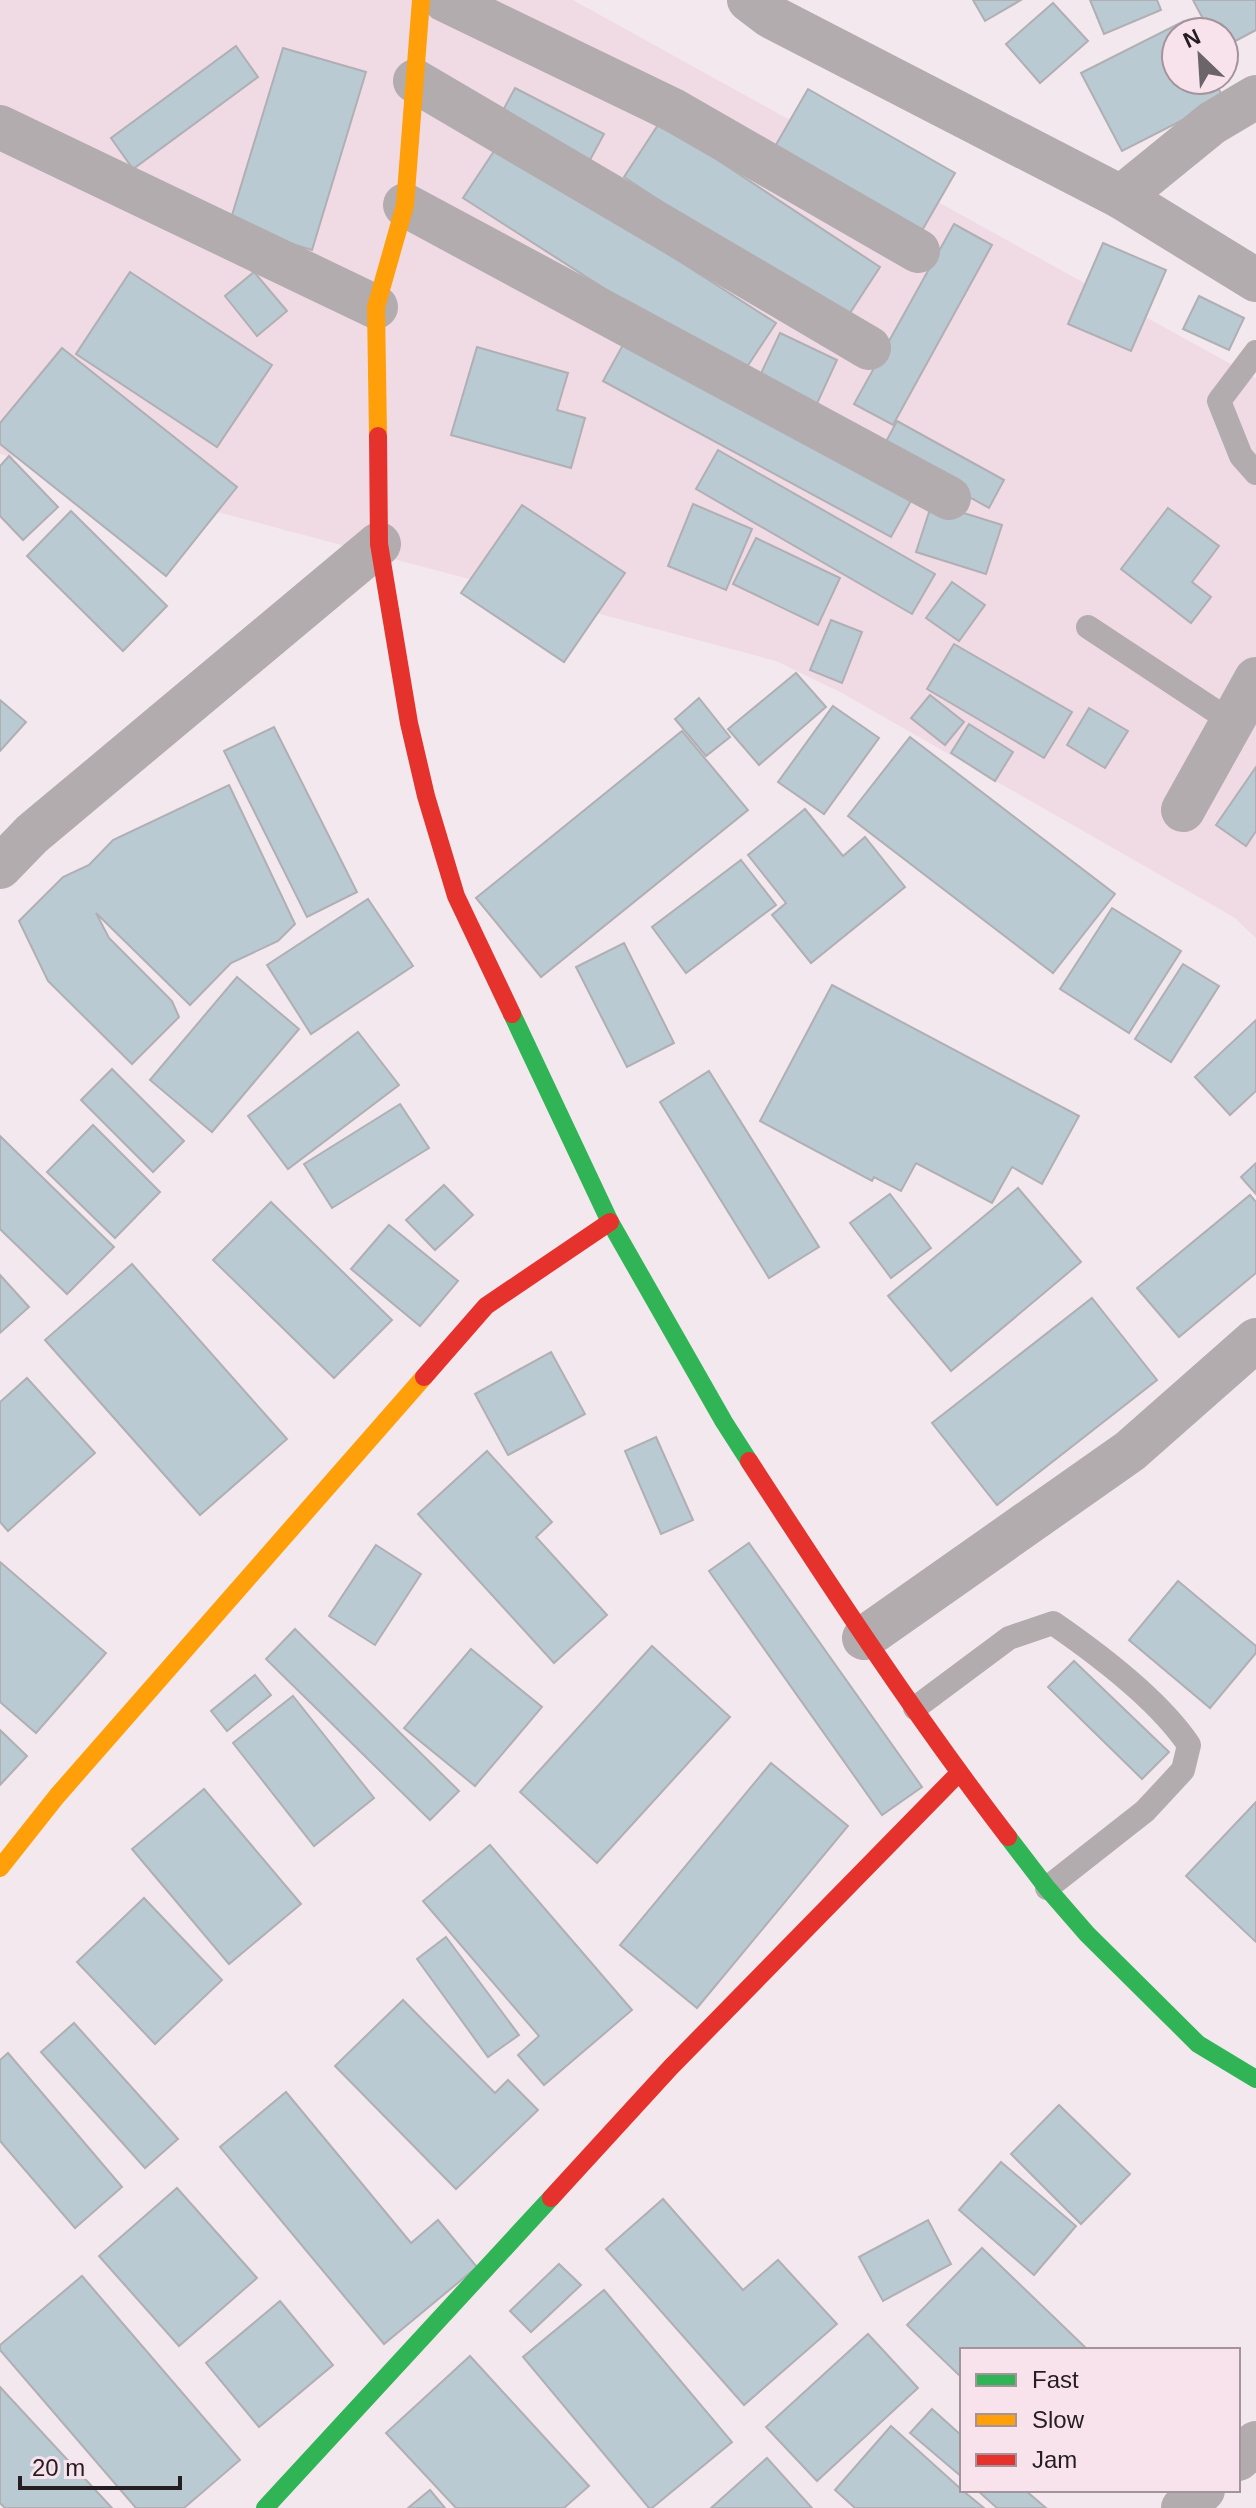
<svg xmlns="http://www.w3.org/2000/svg" width="1256" height="2508" font-family="Arial,sans-serif">
	<style>
		.built { fill: #f0dbe5 }
		.building { fill: #b9cad3; stroke: #b0afb3; stroke-width: 2 }
		.lines { fill: none; stroke-linecap: round; stroke-linejoin: round }
		.lane { stroke: #b2acae; stroke-width: 24 }
		.street { stroke: #b2acae; stroke-width: 44 }
		.fast { stroke: #30b455; stroke-width: 18 }
		.slow { stroke: #ff9f0a; stroke-width: 18 }
		.jam { stroke: #e5322d; stroke-width: 18 }
	</style>
	<rect width="100%" height="100%" fill="#f3e8ed"/>
	<path class="built" d="M0,0H573L1256,378V938L1235,918L842,693L776,661L0,454Z"/>
	<g class="building">
		<path d="M973,0H1021L985,21Z"/>
		<path d="M1090,0H1157L1161,10L1104,34Z"/>
		<path d="M1193,0H1256V30L1224,47V32H1210Z"/>
		<path d="M1053,3L1088,41L1040,83L1006,44Z"/>
		<path d="M1184,21L1190,32H1176V80H1214L1224,99L1122,151L1081,73Z"/>
		<path d="M236,46L258,77L133,169L111,138Z"/>
		<path d="M283,48L366,72L312,250L229,225Z"/>
		<path d="M515,88L604,134L590,160L501,114Z"/>
		<path d="M808,89L955,173L916,241L769,157Z"/>
		<path d="M660,122L880,267L844,322L624,177Z"/>
		<path d="M498,145L776,323L741,376L463,198Z"/>
		<path d="M954,224L992,245L893,425L854,404Z"/>
		<path d="M1103,243L1166,270L1131,351L1068,324Z"/>
		<path d="M130,272L272,365L217,447L76,354Z"/>
		<path d="M254,272L287,311L257,336L225,296Z"/>
		<path d="M1199,296L1244,318L1229,350L1183,329Z"/>
		<path d="M780,333L837,360L814,410L756,384Z"/>
		<path d="M624,343L912,499L891,537L603,381Z"/>
		<path d="M477,347L568,373L557,410L585,418L571,468L451,435Z"/>
		<path d="M62,348L237,487L166,576L0,444V423Z"/>
		<path d="M897,421L1004,480L989,508L882,449Z"/>
		<path d="M718,450L935,574L912,614L696,489Z"/>
		<path d="M9,456L58,507L23,540L0,516V466Z"/>
		<path d="M932,503L1002,525L986,574L916,552Z"/>
		<path d="M693,504L752,529L726,590L668,566Z"/>
		<path d="M522,505L625,573L564,662L461,593Z"/>
		<path d="M1168,508L1219,546L1192,582L1211,597L1191,623L1121,569Z"/>
		<path d="M71,511L167,606L123,651L27,556Z"/>
		<path d="M756,538L840,578L818,625L733,584Z"/>
		<path d="M952,582L985,605L959,641L926,618Z"/>
		<path d="M831,620L862,632L842,683L810,670Z"/>
		<path d="M954,644L1072,712L1044,758L927,689Z"/>
		<path d="M796,673L826,707L759,765L728,729Z"/>
		<path d="M930,695L964,722L945,745L911,718Z"/>
		<path d="M699,698L730,737L706,756L675,719Z"/>
		<path d="M0,700L26,722L0,751Z"/>
		<path d="M833,706L879,738L824,814L778,782Z"/>
		<path d="M1089,708L1128,731L1105,768L1067,745Z"/>
		<path d="M969,724L1013,752L995,781L951,753Z"/>
		<path d="M274,727L357,892L307,917L224,751Z"/>
		<path d="M682,731L748,810L541,977L476,898Z"/>
		<path d="M910,737L1115,894L1053,973L848,816Z"/>
		<path d="M1256,767V831L1246,846L1216,825Z"/>
		<path d="M229,785L295,924L278,941L231,963L190,1005L96,913L109,938L172,1001L179,1017L132,1064L48,981L19,921L63,877L89,865L113,840Z"/>
		<path d="M805,809L843,856L865,837L905,887L811,963L772,915L786,903L748,855Z"/>
		<path d="M741,860L776,905L686,973L652,927Z"/>
		<path d="M368,899L413,966L311,1034L267,965Z"/>
		<path d="M1112,908L1181,951L1129,1033L1060,989Z"/>
		<path d="M624,943L674,1043L627,1067L576,967Z"/>
		<path d="M1183,964L1219,986L1171,1062L1135,1039Z"/>
		<path d="M237,977L299,1029L212,1132L150,1080Z"/>
		<path d="M832,985L1079,1116L1042,1184L1012,1167L992,1203L916,1163L901,1191L874,1177L872,1181L760,1121Z"/>
		<path d="M1256,1020V1091L1230,1115L1195,1077Z"/>
		<path d="M358,1032L399,1085L288,1169L248,1116Z"/>
		<path d="M112,1069L184,1141L153,1172L81,1100Z"/>
		<path d="M709,1071L819,1247L769,1278L660,1102Z"/>
		<path d="M400,1104L429,1148L332,1208L304,1164Z"/>
		<path d="M93,1125L160,1192L115,1238L47,1172Z"/>
		<path d="M0,1136L114,1247L67,1294L0,1229Z"/>
		<path d="M1256,1163V1194L1241,1177Z"/>
		<path d="M444,1185L473,1215L435,1250L406,1220Z"/>
		<path d="M1018,1188L1081,1262L951,1371L888,1296Z"/>
		<path d="M890,1194L931,1248L891,1278L850,1223Z"/>
		<path d="M1250,1195L1256,1202V1273L1179,1337L1137,1288Z"/>
		<path d="M271,1202L392,1320L334,1378L213,1260Z"/>
		<path d="M389,1225L458,1281L420,1326L351,1269Z"/>
		<path d="M132,1264L287,1439L200,1515L45,1340Z"/>
		<path d="M0,1275L29,1307L0,1333Z"/>
		<path d="M1092,1298L1157,1380L997,1505L932,1423Z"/>
		<path d="M551,1352L585,1414L508,1455L475,1394Z"/>
		<path d="M27,1378L95,1453L8,1531L0,1522V1402Z"/>
		<path d="M656,1437L693,1520L661,1534L625,1451Z"/>
		<path d="M487,1451L552,1522L536,1537L607,1615L554,1663L418,1514Z"/>
		<path d="M749,1543L922,1787L882,1815L709,1571Z"/>
		<path d="M376,1545L421,1574L375,1645L329,1616Z"/>
		<path d="M0,1562L106,1653L36,1733L0,1702Z"/>
		<path d="M1178,1581L1256,1646V1653L1210,1708L1129,1640Z"/>
		<path d="M295,1629L459,1791L430,1820L266,1659Z"/>
		<path d="M652,1646L730,1717L597,1863L520,1792Z"/>
		<path d="M471,1649L542,1707L475,1786L404,1728Z"/>
		<path d="M1074,1661L1169,1752L1142,1779L1048,1687Z"/>
		<path d="M255,1675L271,1695L227,1731L211,1711Z"/>
		<path d="M293,1696L374,1798L314,1846L233,1743Z"/>
		<path d="M0,1730L27,1756L0,1785Z"/>
		<path d="M771,1763L848,1826L697,2008L620,1945Z"/>
		<path d="M204,1789L301,1904L229,1964L132,1849Z"/>
		<path d="M1256,1802V1942L1186,1876Z"/>
		<path d="M490,1845L632,2010L544,2085L518,2055L539,2036L423,1901Z"/>
		<path d="M144,1898L222,1980L155,2044L77,1962Z"/>
		<path d="M446,1937L519,2035L488,2057L417,1959Z"/>
		<path d="M403,2000L495,2093L508,2080L538,2110L456,2189L335,2066Z"/>
		<path d="M74,2023L178,2139L145,2168L41,2052Z"/>
		<path d="M8,2053L122,2187L75,2228L0,2141V2060Z"/>
		<path d="M286,2092L411,2243L438,2220L477,2267L384,2344L220,2147Z"/>
		<path d="M1059,2105L1130,2174L1081,2224L1011,2154Z"/>
		<path d="M1001,2162L1076,2226L1034,2275L959,2210Z"/>
		<path d="M177,2188L257,2278L179,2346L99,2256Z"/>
		<path d="M663,2199L743,2290L778,2260L837,2324L744,2405L606,2249Z"/>
		<path d="M928,2220L951,2264L883,2301L859,2257Z"/>
		<path d="M982,2248L1088,2350H962V2378L907,2325Z"/>
		<path d="M559,2264L581,2285L531,2332L510,2311Z"/>
		<path d="M82,2276L240,2460L184,2508H136L0,2350V2345Z"/>
		<path d="M604,2290L732,2442L652,2508H649L523,2357Z"/>
		<path d="M280,2301L333,2365L259,2427L206,2363Z"/>
		<path d="M868,2334L918,2388L817,2481L766,2427Z"/>
		<path d="M470,2356L589,2486L564,2508H456L386,2433Z"/>
		<path d="M0,2387L112,2508H5L0,2503Z"/>
		<path d="M932,2409L962,2436V2477L910,2433Z"/>
		<path d="M891,2426L962,2490L984,2508H855L835,2490Z"/>
		<path d="M767,2458L812,2508H711Z"/>
		<path d="M430,2490L445,2508H408Z"/>
		<path d="M977,2490H1025L1046,2508H997Z"/>
	</g>
	<g class="lines">
		<g class="lane">
			<path d="M1256,352L1219,401L1241,456L1256,473"/>
			<path d="M1088,627L1232,722"/>
			<path d="M915,1708L1009,1638L1053,1623C1098,1654 1158,1699 1189,1745L1183,1770L1145,1811L1047,1888"/>
		</g>
		<g class="street">
			<path d="M445,0L673,110L918,251"/>
			<path d="M749,0L770,16L1121,197L1256,280"/>
			<path d="M415,81L869,348"/>
			<path d="M0,127L376,307"/>
			<path d="M1121,197L1212,123L1256,97"/>
			<path d="M405,205L949,498"/>
			<path d="M1183,810L1256,679"/>
			<path d="M0,867L32,834L379,544"/>
			<path d="M864,1638L1130,1451L1256,1340"/>
			<path d="M1238,2459L1256,2443"/>
			<path d="M1183,2508L1203,2490"/>
		</g>
		<g class="fast">
			<path d="M512,1014L610,1222L724,1422L749,1461"/>
			<path d="M1008,1837L1047,1888L1087,1934L1198,2044L1256,2079"/>
			<path d="M265,2508L551,2198"/>
		</g>
		<g class="slow">
			<path d="M378,436L376,307L405,205L421,0"/>
			<path d="M0,1868L57,1796L424,1377"/>
		</g>
		<g class="jam">
			<path d="M378,436L379,544L409,723L426,796L456,896L512,1014"/>
			<path d="M424,1377L486,1306L610,1222"/>
			<path d="M749,1461C832,1589 915,1716 1008,1837"/>
			<path d="M551,2198L671,2067L959,1773"/>
		</g>
	</g>
	<rect x="960" y="2348" width="280" height="144" fill="#f8e3ed" stroke="#a3949b" stroke-width="2"/>
	<rect x="976" y="2374" width="40" height="12" fill="#30b455" stroke="#a3949b" stroke-width="2"/>
	<text x="1032" y="2388" font-size="24" fill="#241d21">Fast</text>
	<rect x="976" y="2414" width="40" height="12" fill="#ff9f0a" stroke="#a3949b" stroke-width="2"/>
	<text x="1032" y="2428" font-size="24" fill="#241d21">Slow</text>
	<rect x="976" y="2454" width="40" height="12" fill="#e5322d" stroke="#a3949b" stroke-width="2"/>
	<text x="1032" y="2468" font-size="24" fill="#241d21">Jam</text>
	<g transform="translate(1200 56) rotate(335)"><circle r="38" fill="#f8e3ed" stroke="#a3949b" stroke-width="2"/>
	<path d="M0-6L14 30L0 20L-14 30Z" fill="#6c6468"/>
	<text y="-12" font-size="22" font-weight="bold" text-anchor="middle" fill="#241d21">N</text>
	</g>
	<path d="M20 2476v12h160v-12" fill="none" stroke="#241d21" stroke-width="4"/>
	<text x="32" y="2476" font-size="24" fill="#241d21" stroke="#f8e3ed" stroke-width="6" paint-order="stroke">20 m</text>
</svg>
